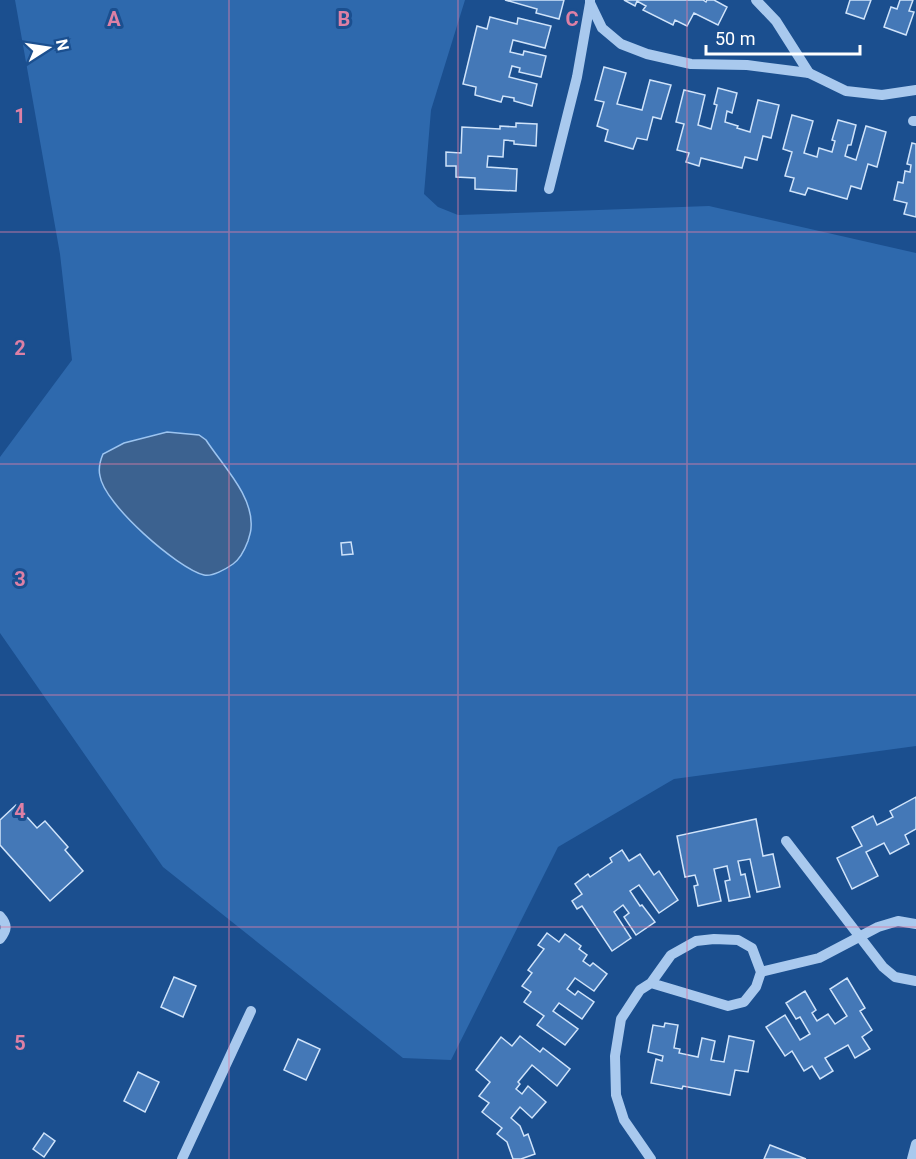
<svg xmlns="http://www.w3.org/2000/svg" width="916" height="1159" font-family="Roboto,sans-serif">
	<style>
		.green { fill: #2e69ad }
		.water { fill: #3c6290; stroke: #9cc4f0; stroke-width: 1.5 }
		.building { fill: #4478b7; stroke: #cfe3fa; stroke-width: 1.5 }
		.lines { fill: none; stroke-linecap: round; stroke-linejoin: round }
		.minor { stroke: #a9c9ee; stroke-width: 10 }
		.grid { fill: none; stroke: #dd80a5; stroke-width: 1.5; stroke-opacity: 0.55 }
		.grid-label { font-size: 20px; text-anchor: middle; font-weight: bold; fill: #dd80a5; stroke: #1b4f8f; stroke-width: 6; stroke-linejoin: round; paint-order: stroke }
	</style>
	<rect width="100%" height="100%" fill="#1b4f8f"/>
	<path class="green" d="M15,0H465L431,110L424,194L438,207L458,215L709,206L916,253V746L674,779L558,847L451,1060L403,1058L163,867L0,633V457L72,360L60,254Z"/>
	<path class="water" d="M167,432L199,435L206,440C222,465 254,496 251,528C251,532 249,537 248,541C245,549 240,559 233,564C226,569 212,577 204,575C177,568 104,504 100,476C98,468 100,461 103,454L124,443Z"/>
	<g class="building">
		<path d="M505,0H564L559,19L536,13L537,9Z"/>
		<path d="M624,0H703L706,2L707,0H714L727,7L718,25L694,13L687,26L675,20L673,25L643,10L646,6L637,1L635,6Z"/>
		<path d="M850,0H871L864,19L846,13Z"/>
		<path d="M900,0H913L909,11L914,12L906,35L884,27L891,7L897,9Z"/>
		<path d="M490,17L517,24L518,18L551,26L545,48L513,40L510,52L523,55L524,51L546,56L541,77L519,72L520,68L512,66L509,77L537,84L532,106L514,101V98L503,96L501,102L475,95L476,87L463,84L477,26L487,29Z"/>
		<path d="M604,67L626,73L617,104L642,110L650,80L671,85L661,119L653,117L647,140L637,138L633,149L605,141L608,130L597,126L604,102L595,100Z"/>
		<path d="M718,88L737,93L732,113L727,111L725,122L738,126L737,128L750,132L758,100L779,105L771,138L763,136L757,160L745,157L742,168L701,158L699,166L686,162L689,153L677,150L684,124L676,122L684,90L705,95L698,125L711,129L717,105L714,104Z"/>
		<path d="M792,115L813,121L804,153L817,157L819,148L832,152L835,141L832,140L838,120L856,125L851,145H848L845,156L856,160L866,126L886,132L877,167L868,164L861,189L851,186L847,199L808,188L805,195L790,191L794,178L785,176L792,152L783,149Z"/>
		<path d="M516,123L537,124L536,146L514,144V141L504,140L503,157L488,156L487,167L517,169L516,191L475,189V178L456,177V166H446V152L461,153L462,127L500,129V126L516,127Z"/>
		<path d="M912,143L916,144V217L904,214L907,203L894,200L898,182L903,183L905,171L910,172L911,165L907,164Z"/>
		<path d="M351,542L353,554L342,555L341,543Z"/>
		<path d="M916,797V829L905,835L909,844L890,854L884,843L866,852L878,876L852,889L837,858L862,846L852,827L873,816L877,825L893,817L890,811Z"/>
		<path d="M16,805L37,828L45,821L68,847L65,850L83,871L50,901L0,845V820Z"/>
		<path d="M756,819L763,856L773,854L780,887L757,892L750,859L738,861L741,875L745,874L750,897L729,901L725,881L730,880L727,866L714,869L721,901L698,906L694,886L698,885L695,875L685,877L677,836Z"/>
		<path d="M622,850L629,861L640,854L654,875L659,871L678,900L659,913L639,885L630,891L640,906L642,905L655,922L636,935L624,917L629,913L623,905L614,912L631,938L612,951L582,906L577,909L572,901L582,894L575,884L588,874L590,877L612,862L610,858Z"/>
		<path d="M547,933L559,942L565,934L581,946L579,949L587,955L583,961L590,966L593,963L607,974L594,991L575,978L567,989L575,995L578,991L594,1002L582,1019L559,1003L553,1011L578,1029L565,1045L537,1025L544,1016L524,1002L531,992L522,986L532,973L528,970L544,949L538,945Z"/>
		<path d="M174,977L196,986L183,1017L161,1007Z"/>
		<path d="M847,978L865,1008L860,1011L872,1030L862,1037L870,1049L855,1058L848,1045L825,1058L833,1071L820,1079L812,1066L804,1071L792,1051L785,1056L766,1027L785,1015L800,1040L810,1034L800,1017L796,1019L786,1003L805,991L816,1010L812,1013L817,1021L828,1014L835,1024L847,1016L830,989Z"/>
		<path d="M665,1023L678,1025L674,1048L680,1049L679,1053L698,1057L702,1038L715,1041L711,1060L724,1062L729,1036L754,1041L748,1072L735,1070L730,1095L683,1086L682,1089L651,1083L656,1059L662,1061L663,1056L648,1052L653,1025L664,1027Z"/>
		<path d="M520,1036L540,1052L543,1048L570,1069L557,1086L532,1065L518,1082L520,1084L516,1089L522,1094L528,1086L546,1102L532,1118L520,1107L511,1118L520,1126L524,1136L528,1134L535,1154L521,1159H513L507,1142L497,1134L502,1128L482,1112L489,1103L479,1096L490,1082L476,1070L501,1037L512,1046Z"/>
		<path d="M298,1039L320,1049L306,1080L284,1070Z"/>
		<path d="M138,1072L159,1082L145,1112L124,1101Z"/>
		<path d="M44,1133L55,1141L44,1157L33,1149Z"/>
		<path d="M770,1145L806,1159H764Z"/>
	</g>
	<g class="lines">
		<g class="minor">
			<path d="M590,0V3L602,28L621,44L647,54L691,64L747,65L809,73L846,91L882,95L916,90"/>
			<path d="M756,0L776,21L809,73"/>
			<path d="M913,121H916"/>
			<path d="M549,189L577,77L590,3"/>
			<path d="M786,841L883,967L895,977L916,981"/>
			<path d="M0,916C8,925 7,930 0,939"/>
			<path d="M761,972L819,958L878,927L898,921L916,924"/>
			<path d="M182,1159L251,1011"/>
			<path d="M651,1159L624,1120L616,1095L615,1056L621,1019L640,990L651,983L671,955L696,941L714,939L738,940L752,948L761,972L756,987L744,1002L728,1006L651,983"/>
			<path d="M912,1159L916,1144"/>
		</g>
	</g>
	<path class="grid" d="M229,0V1159M458,0V1159M687,0V1159M0,232H916M0,464H916M0,695H916M0,927H916"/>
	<g class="grid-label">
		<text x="114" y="26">A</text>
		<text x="344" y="26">B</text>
		<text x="572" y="26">C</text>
		<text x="20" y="123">1</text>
		<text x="20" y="355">2</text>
		<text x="20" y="586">3</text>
		<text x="20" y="818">4</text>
		<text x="20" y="1050">5</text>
	</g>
	<g transform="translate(48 48) rotate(78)" stroke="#1b4f8f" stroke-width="4.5" paint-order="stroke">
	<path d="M0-4.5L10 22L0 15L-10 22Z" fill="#ffffff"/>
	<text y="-9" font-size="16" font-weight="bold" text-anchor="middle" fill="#ffffff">N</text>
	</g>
	<path d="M706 45v9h154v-9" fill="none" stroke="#ffffff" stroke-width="3"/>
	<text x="715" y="45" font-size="18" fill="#ffffff" stroke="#1b4f8f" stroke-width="4.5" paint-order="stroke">50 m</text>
</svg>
